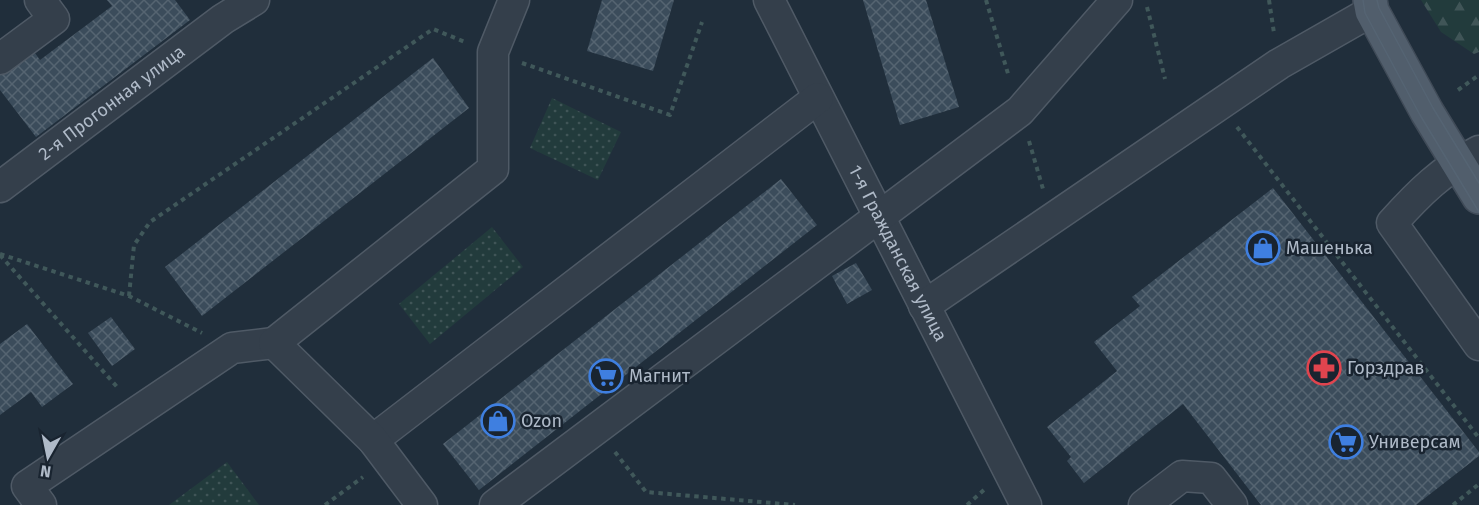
<svg xmlns="http://www.w3.org/2000/svg" width="1479" height="505" font-family="'Fira Sans',sans-serif">
	<style>
		.forest { fill: url(#forest-firs) }
		.park { fill: url(#park-dots) }
		.building { fill: url(#building-cross-hatch) }
		.lines { fill: none; stroke-linecap: round; stroke-linejoin: round }
		.minor-casing { stroke: #4f5a66; stroke-width: 33 }
		.major-casing { stroke: #404b58; stroke-width: 36 }
		.path { stroke: #40585a; stroke-width: 4; stroke-dasharray: 4.5 4.5; stroke-linecap: butt }
		.minor { stroke: #343f4b; stroke-width: 30 }
		.major { stroke: #515e6c; stroke-width: 33 }
		.tram { stroke: #556473; stroke-width: 1.5 }
		.labels { text-anchor: middle; dominant-baseline: central; stroke-width: 5; stroke-linejoin: round; paint-order: stroke }
		.street-label { font-size: 18px; fill: #afbac8; stroke: #192430 }
		.poi-label { font-size: 18px; fill: #afbac8; stroke: #192430; text-anchor: start }
	</style>
	<defs>
		<pattern id="forest-firs" width="22" height="20" patternUnits="userSpaceOnUse" patternTransform="scale(1.5)"><rect width="22" height="20" fill="#223b3c"/><path d="M5 1l3.5 6h-7zM16 11l3.5 6h-7z" fill="#405557"/></pattern>
		<pattern id="park-dots" width="8" height="8" patternUnits="userSpaceOnUse" patternTransform="scale(1.5)"><rect width="8" height="8" fill="#223b3c"/><path d="M2 2h.1M6 6h.1" fill="none" stroke="#405557" stroke-width="1.8" stroke-linecap="round"/></pattern>
		<pattern id="building-cross-hatch" width="8" height="8" patternUnits="userSpaceOnUse" patternTransform="scale(1.5)"><rect width="8" height="8" fill="#3b4c5b"/><path d="M0 0l8 8M0 8l8-8" fill="none" stroke="#556471"/></pattern>
	</defs>
	<rect width="100%" height="100%" fill="#202e3b"/>
	<path class="forest" d="M1421,0H1479V52L1474,54L1441,32Z"/>
	<g class="park">
		<path d="M552,98L621,132L598,180L530,148Z"/>
		<path d="M492,227L523,267L430,344L399,304Z"/>
		<path d="M227,462L259,505H169Z"/>
	</g>
	<g class="building">
		<path d="M107,0H175L190,20L36,137L0,90V74L32,49L40,60L112,6Z"/>
		<path d="M602,0H674L653,71L587,51Z"/>
		<path d="M863,0H926L959,107L900,125Z"/>
		<path d="M433,58L469,108L202,316L165,267Z"/>
		<path d="M781,179L817,225L479,490L443,444Z"/>
		<path d="M1273,188L1479,452V456L1416,505H1261L1183,404L1084,483L1067,461L1071,457L1047,427L1117,371L1094,342L1140,306L1132,297Z"/>
		<path d="M856,263L872,290L847,304L832,276Z"/>
		<path d="M111,317L135,349L112,366L88,333Z"/>
		<path d="M27,324L73,384L42,407L31,392L0,415V344Z"/>
	</g>
	<g class="lines">
		<defs>
			<g id="minor">
				<path id="s1" d="M769,0L1026,505"/>
				<path d="M0,59L54,19L40,0"/>
				<path d="M1479,151C1442,170 1419,193 1392,223L1479,345"/>
				<path id="s2" d="M0,187L223,19L254,0"/>
				<path d="M924,306L1279,64L1372,11"/>
				<path d="M373,440L818,98"/>
				<path d="M41,505L27,486L232,348L274,343"/>
				<path d="M422,505L373,440L274,343L493,169V52L514,0"/>
				<path d="M495,505L1020,111L1117,0"/>
				<path d="M1144,505L1182,476L1211,478L1232,505"/>
			</g>
			<path id="major" d="M1370,0L1372,11L1427,112L1479,197"/>
		</defs>
		<use href="#minor" class="minor-casing"/>
		<use href="#major" class="major-casing"/>
		<g class="path">
			<path d="M986,0L1009,77"/>
			<path d="M1269,0L1274,33"/>
			<path d="M1147,7L1165,79"/>
			<path d="M522,63L670,115L702,22"/>
			<path d="M1458,90L1479,75"/>
			<path d="M1237,127L1479,438"/>
			<path d="M1029,141L1043,189"/>
			<path d="M0,254L129,296L202,333"/>
			<path d="M0,255L118,388"/>
			<path d="M129,296L134,245L150,222L433,29L465,42"/>
			<path d="M615,452L646,492L795,505"/>
			<path d="M325,505L363,477"/>
			<path d="M967,505L984,490"/>
			<path d="M1453,505L1479,484"/>
		</g>
		<use href="#minor" class="minor"/>
		<use href="#major" class="major"/>
		<g class="tram">
			<path d="M1363,0L1365,13L1420,115L1479,212"/>
			<path d="M1377,0L1379,8L1433,108L1479,183"/>
		</g>
	</g>
	<defs>
		<symbol id="shop-ring" viewBox="-11 -11 22 22"><circle r="9.5" fill="#192430" stroke="#3f7fe0" stroke-width="1.5"/><path d="M-5-2.5h2.3a2.7 3.5 0 0 1 5.4 0H5L5.5 6h-11ZM-1.5-2.5h3a1.5 2.3 0 0 0-3 0Z" fill="#3f7fe0"/></symbol>
		<symbol id="pharmacy-ring" viewBox="-11 -11 22 22"><circle r="9.5" fill="#192430" stroke="#e0444e" stroke-width="1.5"/><path d="M-2-6h4v4h4v4h-4v4h-4v-4h-4v-4h4Z" fill="#e0444e"/></symbol>
		<symbol id="supermarket-ring" viewBox="-11 -11 22 22"><circle r="9.5" fill="#192430" stroke="#3f7fe0" stroke-width="1.5"/><path d="M-6-5.5h2.5l.6 2H6L4.5 2H-2.5L-4.4-4H-6ZM-1.5 3.2a1.3 1.3 0 1 0 .1 0ZM3 3.2a1.3 1.3 0 1 0 .1 0Z" fill="#3f7fe0"/></symbol>
	</defs>
	<g fill-rule="evenodd">
		<use href="#shop-ring" x="1244" y="229" width="38" height="38"/>
		<use href="#pharmacy-ring" x="1305" y="349" width="38" height="38"/>
		<use href="#supermarket-ring" x="587" y="357" width="38" height="38"/>
		<use href="#shop-ring" x="479" y="402" width="38" height="38"/>
		<use href="#supermarket-ring" x="1327" y="423" width="38" height="38"/>
	</g>
	<g class="labels">
		<g class="street-label">
			<text stroke="none"><textPath href="#s2" startOffset="140">2-я Прогонная улица</textPath></text>
			<text stroke="none"><textPath href="#s1" startOffset="284">1-я Гражданская улица</textPath></text>
		</g>
		<g class="poi-label">
			<text x="1286" y="248">Машенька</text>
			<text x="1347" y="368">Горздрав</text>
			<text x="629" y="376">Магнит</text>
			<text x="521" y="421">Ozon</text>
			<text x="1369" y="442">Универсам</text>
		</g>
	</g>
	<g transform="translate(48 457) rotate(189)" stroke="#192430" stroke-width="4.5" paint-order="stroke">
	<path d="M0-4.5L10 22L0 15L-10 22Z" fill="#afbac8"/>
	<text y="-9" font-size="16" font-weight="bold" text-anchor="middle" fill="#afbac8">N</text>
	</g>
</svg>
